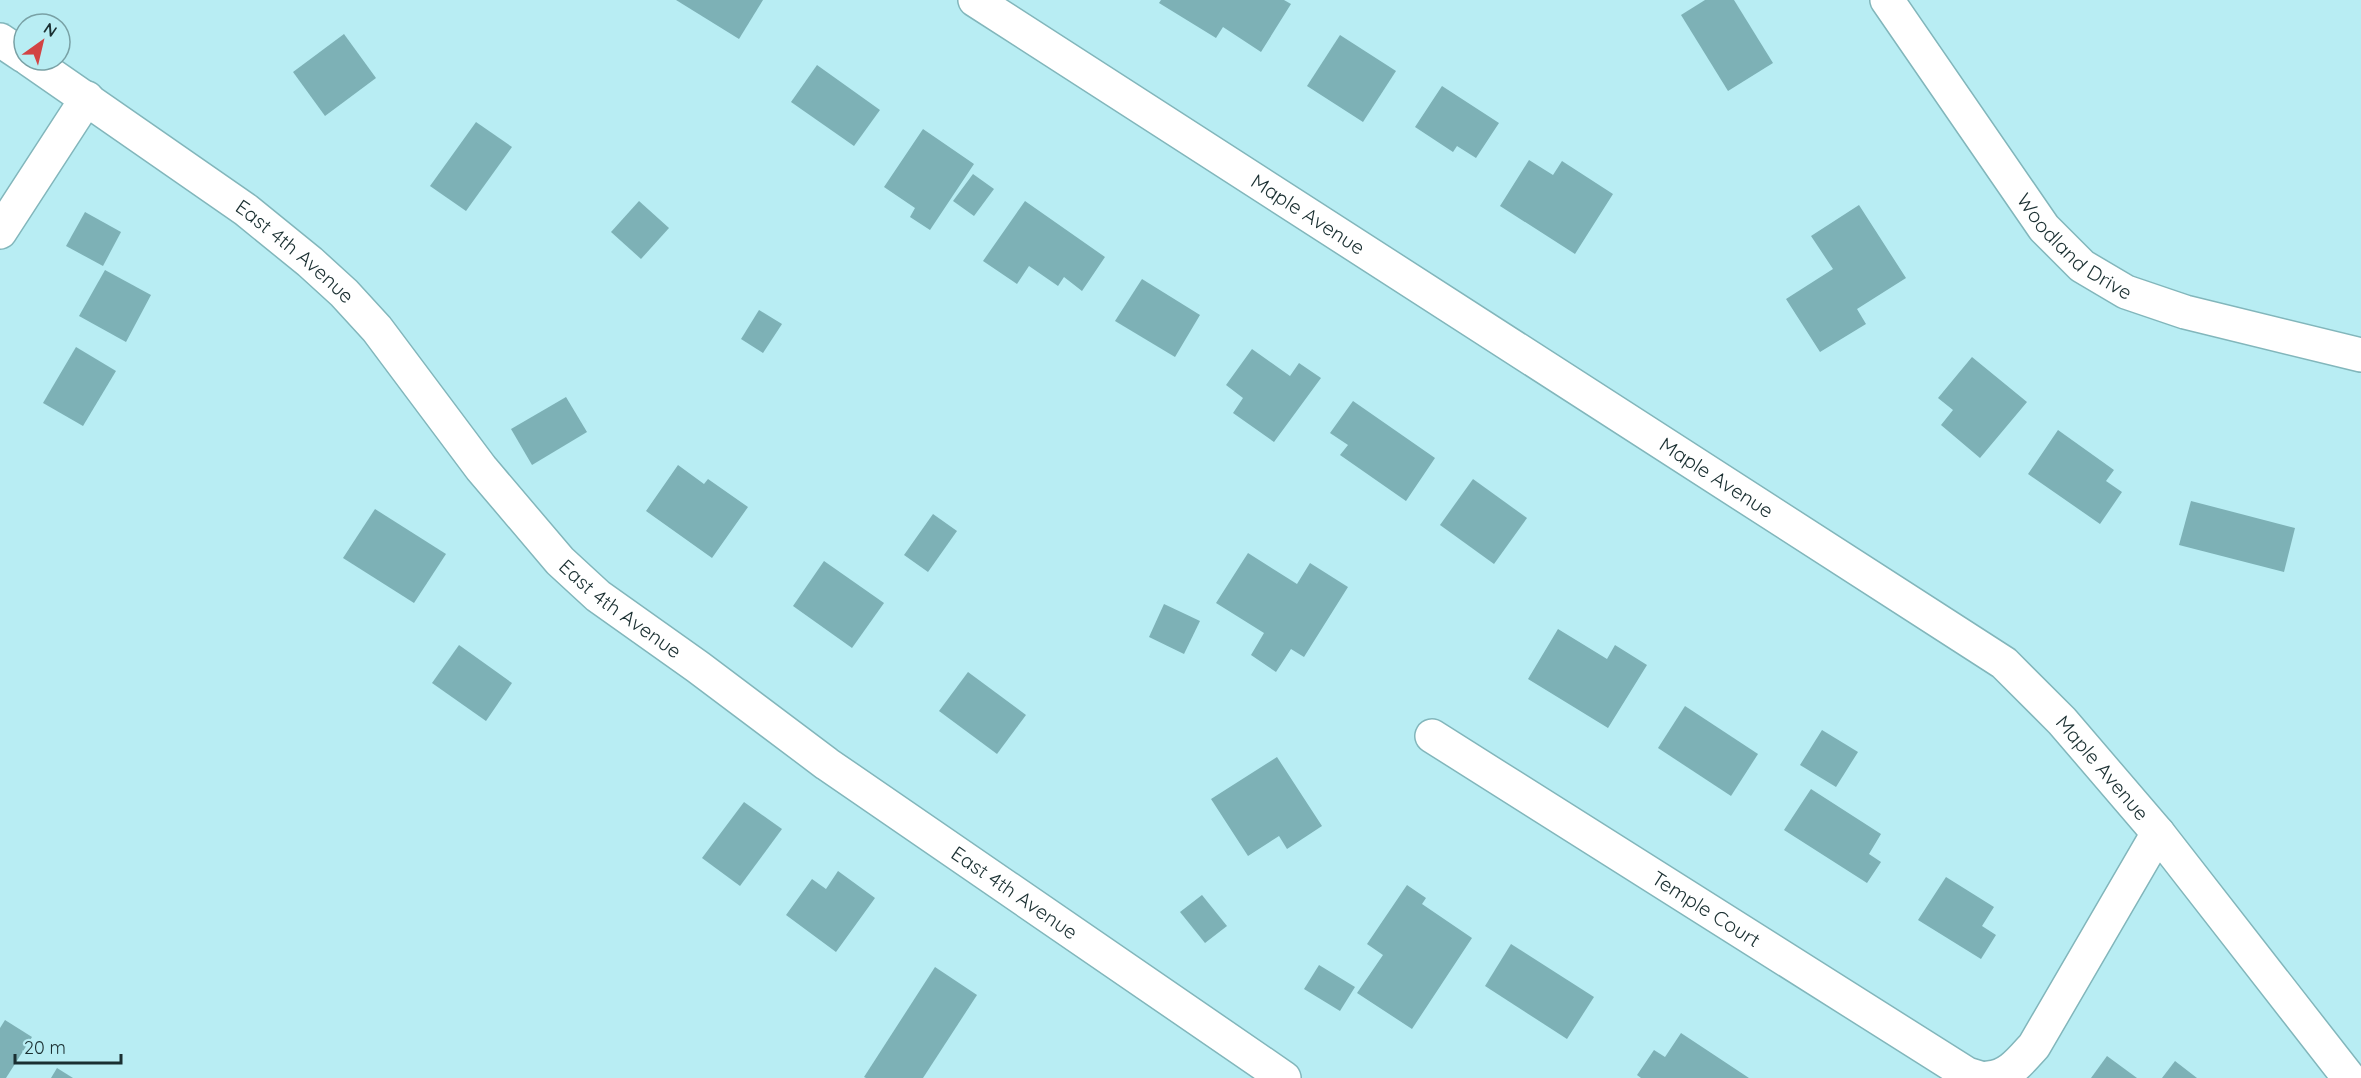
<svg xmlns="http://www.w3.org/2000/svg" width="2361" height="1078" font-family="Quicksand,sans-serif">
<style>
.building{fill:#7db1b6}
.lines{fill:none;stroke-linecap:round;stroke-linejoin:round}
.street-casing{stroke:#82b6bb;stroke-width:36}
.street{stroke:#fff;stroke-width:33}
.labels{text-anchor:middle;stroke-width:4.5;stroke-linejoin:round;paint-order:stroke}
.street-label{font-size:20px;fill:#1a2f31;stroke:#b8edf3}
</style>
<rect width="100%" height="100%" fill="#b8edf3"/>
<g class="building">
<polygon points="676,0 763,0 739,39"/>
<polygon points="1161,0 1284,0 1291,4 1261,52 1223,27 1216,38 1159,3"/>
<polygon points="1705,0 1734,0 1773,63 1728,91 1681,15"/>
<polygon points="344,34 376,78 325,116 293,72"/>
<polygon points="1340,35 1396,71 1363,122 1307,86"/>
<polygon points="817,65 880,110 854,146 791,102"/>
<polygon points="1442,86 1499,123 1476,158 1457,146 1453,152 1415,127"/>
<polygon points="476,122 512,147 466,211 430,186"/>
<polygon points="923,129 974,164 930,230 910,217 915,208 884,187"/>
<polygon points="1529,160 1553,175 1562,161 1613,194 1575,254 1500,206"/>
<polygon points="973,174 994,189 974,216 953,201"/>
<polygon points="639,201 669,228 641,259 611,232"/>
<polygon points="1025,201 1105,257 1082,291 1064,277 1058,286 1029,266 1017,284 983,261"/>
<polygon points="1859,205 1906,278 1857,309 1866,324 1820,352 1786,299 1833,269 1811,236"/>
<polygon points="85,212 121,232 103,266 66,246"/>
<polygon points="105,270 151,295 126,342 79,316"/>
<polygon points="1142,279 1200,315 1175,357 1115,321"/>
<polygon points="759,310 782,324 763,353 741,339"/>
<polygon points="76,347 116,371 83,426 43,403"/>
<polygon points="1252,349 1290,376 1299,363 1321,378 1274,442 1233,413 1243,398 1226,385"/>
<polygon points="1972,357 2027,402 1980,458 1941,425 1953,410 1938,398"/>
<polygon points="566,397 587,432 532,465 511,429"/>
<polygon points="1353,401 1435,458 1406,501 1340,455 1348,445 1330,433"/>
<polygon points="2058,430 2114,470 2106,481 2122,492 2100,524 2028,474"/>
<polygon points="678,465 704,484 708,479 748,507 712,558 646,511"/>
<polygon points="1473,479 1527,518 1494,564 1440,525"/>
<polygon points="2191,501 2295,528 2284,572 2179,545"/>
<polygon points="375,509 446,554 414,603 343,558"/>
<polygon points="933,514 957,531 928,572 904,555"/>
<polygon points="1248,553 1297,584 1310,563 1348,587 1304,657 1291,649 1276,672 1251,655 1264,633 1216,603"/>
<polygon points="824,561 884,603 852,648 793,606"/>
<polygon points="1164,604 1200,621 1184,654 1149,637"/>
<polygon points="1558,629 1607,659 1615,645 1647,665 1608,728 1528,679"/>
<polygon points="459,645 512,683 486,721 432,683"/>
<polygon points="968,672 1026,715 997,754 939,711"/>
<polygon points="1685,706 1758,754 1731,796 1658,748"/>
<polygon points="1822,730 1858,752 1836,787 1800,765"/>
<polygon points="1277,757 1322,826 1287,849 1279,836 1248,856 1211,799"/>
<polygon points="1811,789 1881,834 1869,854 1881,862 1867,883 1784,830"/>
<polygon points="744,802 782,829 740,886 702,858"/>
<polygon points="838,871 875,898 836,952 786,915 812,879 826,889"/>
<polygon points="1946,877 1994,907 1982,926 1996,935 1981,959 1918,920"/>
<polygon points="1407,885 1426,898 1422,904 1472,938 1412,1029 1357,993 1383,955 1367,944"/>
<polygon points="1202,895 1227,926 1205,943 1180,912"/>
<polygon points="1511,944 1594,997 1567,1039 1485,986"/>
<polygon points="1319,965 1355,987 1340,1011 1304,989"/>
<polygon points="935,967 977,995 923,1078 866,1078 864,1077"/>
<polygon points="5,1020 32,1037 6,1078 0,1078 0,1028"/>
<polygon points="1681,1033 1749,1078 1641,1078 1637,1075 1654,1050 1665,1057"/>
<polygon points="2107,1056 2137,1078 2091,1078"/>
<polygon points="2175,1061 2197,1078 2162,1078"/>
<polygon points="57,1068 73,1078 51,1078"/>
</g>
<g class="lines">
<g class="street-casing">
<g id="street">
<path id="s1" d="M975,0L2004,663L2062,721L2158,833L2349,1078"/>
<path id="s2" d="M1887,0L2044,228L2082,266L2126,292L2185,312L2361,355"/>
<polyline points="0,40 24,56"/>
<path id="s3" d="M30,60L246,210L310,262L344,293L377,329L481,468L560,561L598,596L698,667L827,764L1284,1078"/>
<polyline points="0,232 87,98"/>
<path id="s4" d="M1432,736L1967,1074L1980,1078"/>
<path d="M1988,1078C2009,1077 2021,1060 2034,1046L2158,833"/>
</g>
</g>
<use href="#street" class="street"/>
</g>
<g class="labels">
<g class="street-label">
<text dy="7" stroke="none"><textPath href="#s1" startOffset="396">Maple Avenue</textPath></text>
<text dy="7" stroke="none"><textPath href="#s2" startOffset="312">Woodland Drive</textPath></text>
<text dy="7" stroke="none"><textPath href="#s3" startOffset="327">East 4th Avenue</textPath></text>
<text dy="7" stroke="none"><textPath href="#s1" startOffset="882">Maple Avenue</textPath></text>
<text dy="7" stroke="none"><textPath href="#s3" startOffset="813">East 4th Avenue</textPath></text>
<text dy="7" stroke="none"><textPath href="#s1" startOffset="1368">Maple Avenue</textPath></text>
<text dy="7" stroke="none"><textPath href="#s3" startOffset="1299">East 4th Avenue</textPath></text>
<text dy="7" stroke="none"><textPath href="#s4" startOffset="324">Temple Court</textPath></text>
</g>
</g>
<g transform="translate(42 42) rotate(34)"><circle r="28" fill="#b8edf3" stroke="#79a1a5" stroke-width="1.5"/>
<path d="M0-4.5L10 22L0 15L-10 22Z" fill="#d24344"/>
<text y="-9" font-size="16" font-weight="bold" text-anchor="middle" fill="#1a2f31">N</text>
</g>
<path d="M15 1054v9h106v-9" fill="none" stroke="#1a2f31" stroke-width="3"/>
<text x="24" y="1054" font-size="18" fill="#1a2f31" stroke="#b8edf3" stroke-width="4.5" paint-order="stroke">20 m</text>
</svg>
